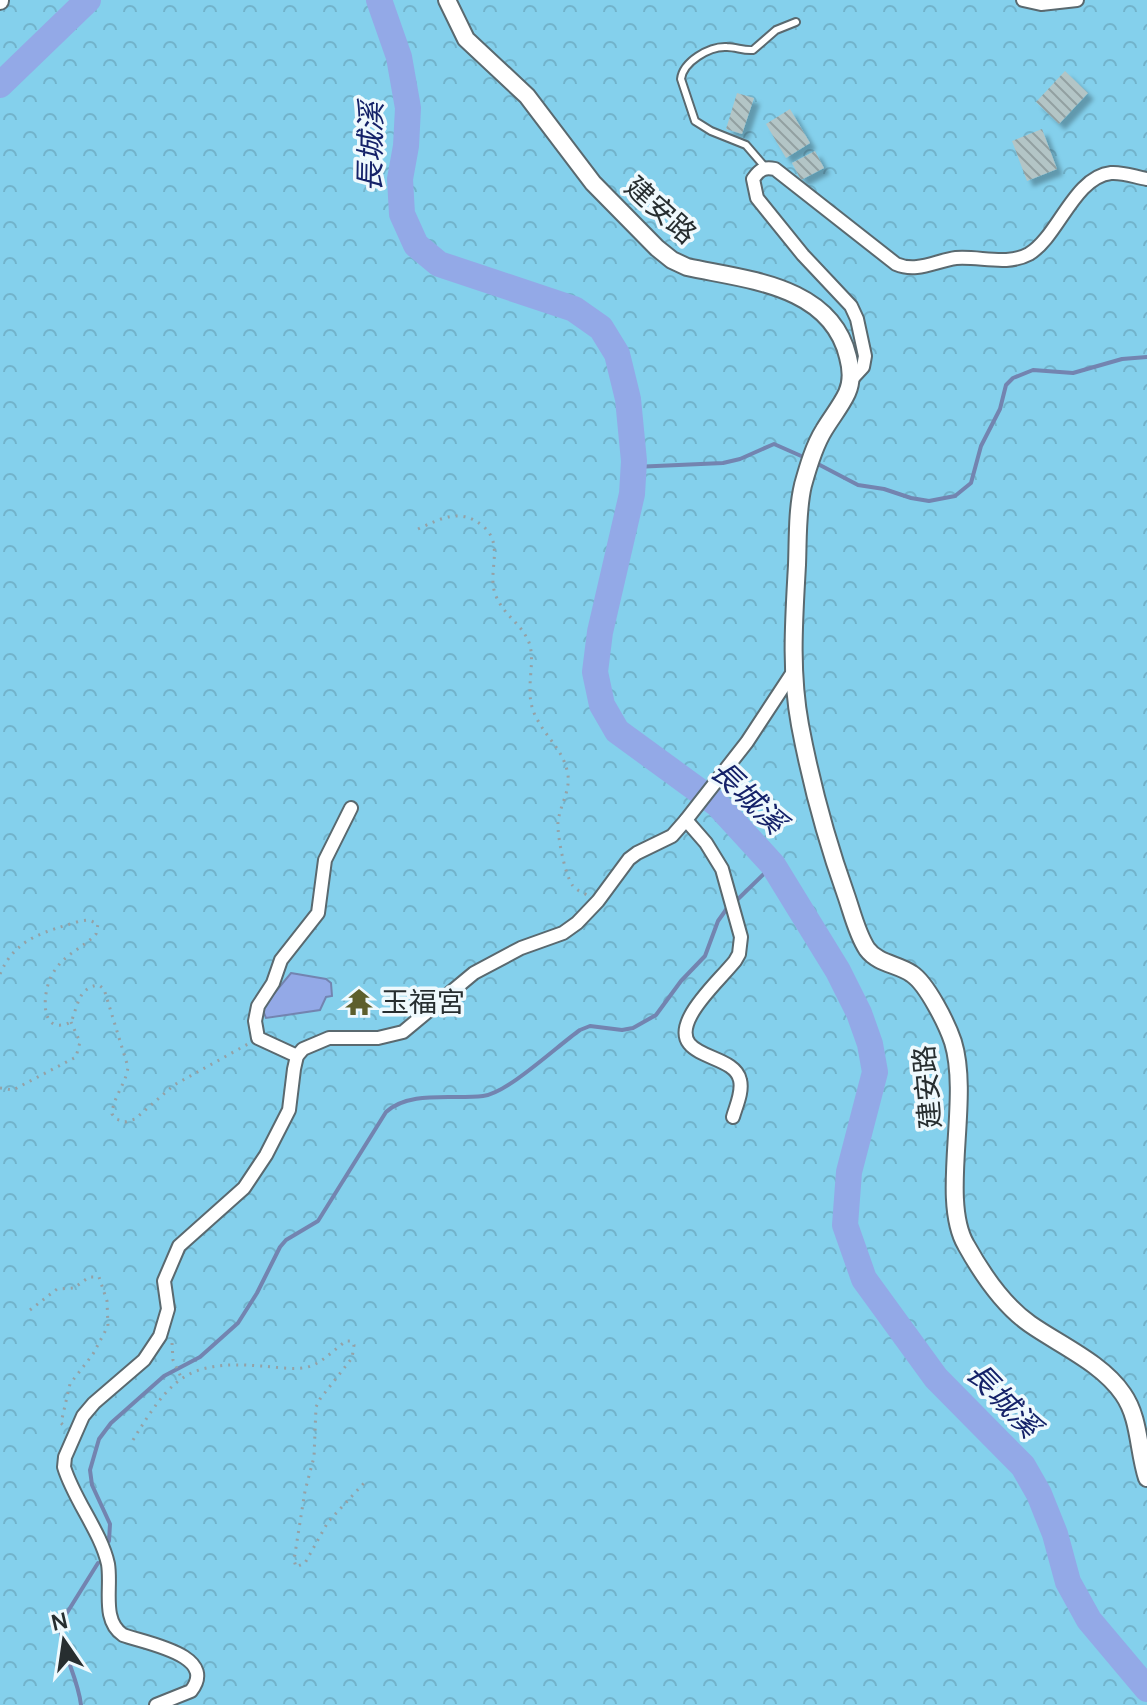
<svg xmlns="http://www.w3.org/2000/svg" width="1147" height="1705" font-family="Manrope,'Noto Sans TC',sans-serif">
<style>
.forest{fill:url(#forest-crowns)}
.water{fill:#93a9e7;stroke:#7384b0;stroke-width:2}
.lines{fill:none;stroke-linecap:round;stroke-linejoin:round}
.stream{stroke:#7384b0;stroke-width:4}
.river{stroke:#93a9e7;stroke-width:26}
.building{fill:url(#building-back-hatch);filter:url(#shadow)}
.service-casing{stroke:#5a696f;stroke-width:10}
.minor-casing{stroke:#5a696f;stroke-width:16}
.tertiary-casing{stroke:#5a696f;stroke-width:20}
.path{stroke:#94a1a6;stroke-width:3;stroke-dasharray:2 6;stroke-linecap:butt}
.service{stroke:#fff;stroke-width:6}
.minor{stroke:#fff;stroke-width:12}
.tertiary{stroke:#fff;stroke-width:16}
.labels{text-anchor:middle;stroke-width:7;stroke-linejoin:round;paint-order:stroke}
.street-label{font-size:28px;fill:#272e30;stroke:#eff9fd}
.poi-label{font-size:28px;fill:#272e30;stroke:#eff9fd;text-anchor:start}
.water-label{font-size:30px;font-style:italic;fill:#152269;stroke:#eff9fd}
</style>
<defs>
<pattern id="forest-crowns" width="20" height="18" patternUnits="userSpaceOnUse" patternTransform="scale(2)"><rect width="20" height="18" fill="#84d0ec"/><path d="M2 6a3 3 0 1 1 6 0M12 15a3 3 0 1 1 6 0" fill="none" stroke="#72b3cb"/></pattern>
<pattern id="building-back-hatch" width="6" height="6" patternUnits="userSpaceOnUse" patternTransform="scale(2)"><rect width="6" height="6" fill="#b3c5c6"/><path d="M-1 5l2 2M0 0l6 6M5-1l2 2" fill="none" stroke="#92a0a1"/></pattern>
<filter id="shadow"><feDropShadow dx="6" dy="6" stdDeviation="2" flood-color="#0004"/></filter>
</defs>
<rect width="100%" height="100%" fill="#dcedf4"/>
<rect class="forest" x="0" y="0" width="1147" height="1705"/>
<polygon class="water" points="291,973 326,979 331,983 332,996 326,997 320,1010 266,1018 262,1008"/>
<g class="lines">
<g class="stream">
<polyline points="816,463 858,485 884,489 911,498 929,501 955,496 971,483 981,446 1000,409 1006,385 1013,378 1033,370 1073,373 1122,359 1147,357"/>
<polyline points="634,467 723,463 740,459 774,444 808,459"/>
<polyline points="735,902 773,865"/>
<path d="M109,1541L110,1524L92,1485L90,1470L99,1439L111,1423L164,1376L200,1357L238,1323L257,1293L280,1247L286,1240L318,1221L386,1112C410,1090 452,1100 483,1096C508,1093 557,1046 580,1030L590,1026L622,1030L633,1028L656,1015L681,981L705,956L718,921L728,907"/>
<path d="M81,1705C78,1677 61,1652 60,1624L98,1563"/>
</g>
<g class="river">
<polyline points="379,0 399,57 408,108 406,146 400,179 402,214 416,245 439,264 574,309 601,328 617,354 628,399 634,461 632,494 600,632 595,672 602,705 617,731 717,804 773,865 838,971 859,1013 870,1044 875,1072 849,1172 845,1225 864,1279 936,1378 1023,1466 1039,1494 1055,1534 1068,1582 1089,1620 1147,1689"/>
<polyline points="0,85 88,0"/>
</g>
</g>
<g class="building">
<polygon points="1065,71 1088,93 1059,124 1036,102"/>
<polygon points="737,93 754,98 742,134 726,129"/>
<polygon points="790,109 810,143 786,158 766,124"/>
<polygon points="1042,129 1057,169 1027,181 1012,141"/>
<polygon points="815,151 824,168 801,180 792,163"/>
</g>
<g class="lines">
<g class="service-casing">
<path id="service" d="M765,167L746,145L711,131L695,121L681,79C683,62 709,46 727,47C736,47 744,51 753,50L776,30L796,22"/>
</g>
<g class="minor-casing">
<g id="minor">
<polyline points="1023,0 1041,4 1077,0"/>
<path d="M850,381L863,367L865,356L857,319L851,306L803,255L757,198L753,179C760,169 764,167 775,169L896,264C917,273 935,261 956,258C980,256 1007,266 1029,254C1058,237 1074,177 1111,173C1123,172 1135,177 1147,179"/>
<path d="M686,820L706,843L722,869L741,937L739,954L735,961C721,978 701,996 691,1015C666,1061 734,1051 740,1080C743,1092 736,1106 733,1117"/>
<polyline points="297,1056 258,1038 255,1021 258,1006 273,983 281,960 318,913 325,860 351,808"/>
<path d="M156,1705L191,1691C219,1655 145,1643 123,1635C101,1620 112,1588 108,1564C101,1532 74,1500 64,1467L65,1457L83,1416L94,1403L144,1360L160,1336L168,1309L164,1281L179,1246L244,1188L266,1155L289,1110L294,1069L297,1056L303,1049L329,1038H378L403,1032L474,973L521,948L563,933L577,923L598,901L629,859L637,853L672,836L686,820L747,742L793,672"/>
</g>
</g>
<g class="tertiary-casing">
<g id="tertiary">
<path d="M447,0L466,39L527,96L593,183L657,248L672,260L687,267C747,280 831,285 848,357C851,368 852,382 847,393C841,406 831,418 824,430C814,446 808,467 803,485C797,510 798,539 797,565C794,619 790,671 800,725C811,783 826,839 846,895C852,912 857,934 867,949C878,964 898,964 912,974C927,984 947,1024 953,1042C971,1100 939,1199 966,1245C981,1272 1004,1306 1030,1324C1060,1345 1102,1363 1123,1394C1140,1418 1138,1451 1147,1478"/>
<polyline points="0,1 0,0"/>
</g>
</g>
<g class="path">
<path d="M418,529C442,518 461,507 484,527C505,546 486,573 496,596C503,614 520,623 528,640C538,662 522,691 536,717C546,738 564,750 568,775C570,792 560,805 558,822C557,835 565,876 573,886C577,891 584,893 589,896"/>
<path d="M0,974C16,937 45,932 80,921L89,920L98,924L96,934C80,951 62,954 51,977C42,995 40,1037 71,1022C78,1006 78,987 99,985L104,989L128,1067C126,1084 113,1097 112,1114L116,1119L125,1122L135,1119L174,1085L248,1044"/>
<polyline points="0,1088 13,1090 76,1057 80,1042 71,1022"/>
<polyline points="30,1310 57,1289 74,1288 89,1277 99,1277 107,1301 108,1326 93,1354 70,1384 61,1423 66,1428"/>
<polyline points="172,1343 173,1360 181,1377"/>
<path d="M133,1440C171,1378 187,1360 261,1366C277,1367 296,1371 311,1366C324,1361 335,1349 346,1341H351L354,1345L352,1358L320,1399L316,1407L314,1457L305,1491L294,1560L296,1567L305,1563L328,1522L365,1482"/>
</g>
<use href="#service" class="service"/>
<use href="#minor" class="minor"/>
<use href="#tertiary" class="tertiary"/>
</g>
<defs>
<g id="temple-bare" transform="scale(2.16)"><path d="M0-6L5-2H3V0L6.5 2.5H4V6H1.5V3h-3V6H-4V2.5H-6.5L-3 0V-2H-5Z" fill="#5d5f2c" stroke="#eff9fd" stroke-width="2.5" paint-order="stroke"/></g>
</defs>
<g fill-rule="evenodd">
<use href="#temple-bare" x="359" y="1002"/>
</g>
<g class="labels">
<g class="street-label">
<text transform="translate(661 210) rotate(42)" y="10">建安路</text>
<text transform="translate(927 1087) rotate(-95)" y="10">建安路</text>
</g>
<g class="poi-label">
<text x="381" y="1012">玉福宮</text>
</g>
<g class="water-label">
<text transform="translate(371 147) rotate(-89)" y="10">長城溪</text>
<text transform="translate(748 797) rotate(44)" y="10">長城溪</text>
<text transform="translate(1003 1400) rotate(46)" y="10">長城溪</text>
</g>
</g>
<g transform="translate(64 1641) rotate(347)" stroke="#eff9fd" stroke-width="6" paint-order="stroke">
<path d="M0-6L14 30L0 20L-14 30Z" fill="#272e30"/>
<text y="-12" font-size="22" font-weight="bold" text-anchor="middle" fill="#272e30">N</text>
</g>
</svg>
